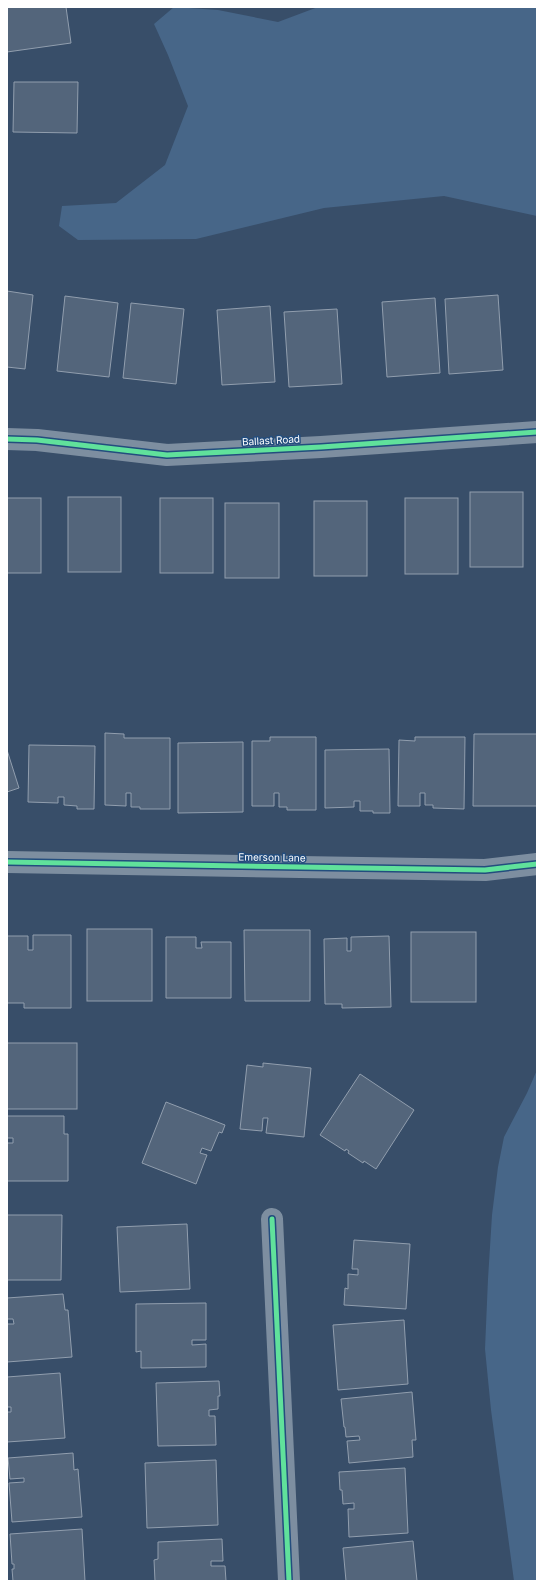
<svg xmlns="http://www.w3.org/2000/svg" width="544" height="1588" font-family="Inter,sans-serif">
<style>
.water{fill:#476688}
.building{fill:#53657b;stroke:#919eae}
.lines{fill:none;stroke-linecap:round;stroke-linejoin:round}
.minor{stroke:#7d8ea0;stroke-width:22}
.cycleway-casing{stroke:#234d7e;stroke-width:8}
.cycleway{stroke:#60e19b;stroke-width:5}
.labels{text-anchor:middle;stroke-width:3;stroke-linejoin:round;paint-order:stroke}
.street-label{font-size:10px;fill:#fff;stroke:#234d7e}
</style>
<rect width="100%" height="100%" fill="#384e69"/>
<g class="water">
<polygon points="174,7 218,10 278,22 318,7 537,7 537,216 444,196 324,208 196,239 78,240 59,226 62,206 116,203 165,165 188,106 168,55 154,24"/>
<polygon points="537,1070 537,1581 514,1581 491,1410 485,1349 488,1279 492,1215 498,1167 504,1137 527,1093"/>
</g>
<g class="building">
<polygon points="7,7 66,7 71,43 7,52"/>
<polygon points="14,82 78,82 77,133 13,132"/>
<polygon points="7,291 33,295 25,369 7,367"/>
<polygon points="498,295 503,370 449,374 445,299"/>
<polygon points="65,296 118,303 109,377 57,371"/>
<polygon points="435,298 440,373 387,377 382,302"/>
<polygon points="131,303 184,309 176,384 123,378"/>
<polygon points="270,306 275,382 222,385 217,310"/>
<polygon points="337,309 342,384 289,387 284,312"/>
<rect x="470" y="492" width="53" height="75"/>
<rect x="68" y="497" width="53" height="75"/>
<rect x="7" y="498" width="34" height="75"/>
<rect x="160" y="498" width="53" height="75"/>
<rect x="405" y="498" width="53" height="76"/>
<rect x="314" y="501" width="53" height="75"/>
<rect x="225" y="503" width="54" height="75"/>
<polygon points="105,733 124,734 124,738 170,738 170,809 140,809 140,807 131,807 131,793 126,793 126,806 105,805"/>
<polygon points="474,734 537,734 537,806 473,806"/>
<polygon points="270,737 316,737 316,810 287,810 287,807 279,807 279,793 274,793 274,806 252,806 252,741 270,741"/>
<polygon points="415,737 465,737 464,809 433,808 433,805 425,805 425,793 420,793 420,806 398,806 399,740 415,741"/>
<polygon points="243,742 243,812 178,813 178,743"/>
<polygon points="29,745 95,746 94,809 77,809 77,806 64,805 64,797 58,797 58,803 28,802"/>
<polygon points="389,749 390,813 373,813 373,811 360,811 360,801 354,801 354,807 325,808 325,750"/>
<polygon points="7,750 19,788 7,792"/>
<rect x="87" y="929" width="65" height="72"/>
<polygon points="244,930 310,930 310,1001 245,1001"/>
<rect x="411" y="932" width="65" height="70"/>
<polygon points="33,935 71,935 71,1008 24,1008 24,1003 7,1003 7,936 28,936 28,950 33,950"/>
<polygon points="389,936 391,1007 342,1008 342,1004 325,1004 324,939 347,938 347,951 351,951 351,937"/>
<polygon points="166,937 196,937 196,948 202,948 201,942 231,942 231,998 166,998"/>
<rect x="7" y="1043" width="70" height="66"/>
<polygon points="263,1063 311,1068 304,1137 266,1133 268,1118 263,1118 262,1131 240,1129 247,1065 263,1067"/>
<polygon points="360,1074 414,1110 376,1169 364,1161 363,1163 348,1153 349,1151 346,1149 345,1151 320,1135"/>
<polygon points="166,1102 225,1125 222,1133 219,1132 211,1151 202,1148 200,1153 207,1155 196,1184 142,1163"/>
<polygon points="7,1116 64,1116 64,1134 68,1134 68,1181 7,1181 7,1143 13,1143 13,1138 7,1138"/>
<polygon points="7,1215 62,1215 61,1280 7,1280"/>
<polygon points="187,1224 190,1289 120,1292 117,1227"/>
<polygon points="354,1240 410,1244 406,1309 344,1305 345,1288 348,1289 348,1274 358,1275 358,1269 352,1269"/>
<polygon points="63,1294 65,1310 68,1310 72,1357 7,1362 7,1324 14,1324 13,1319 7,1319 7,1298"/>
<polygon points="206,1303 206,1340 192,1340 192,1345 206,1344 206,1367 141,1368 141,1351 136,1352 136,1304"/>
<polygon points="404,1320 408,1384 338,1390 333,1325"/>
<polygon points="60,1373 65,1438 7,1442 7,1412 11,1412 11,1407 7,1407 7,1377"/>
<polygon points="219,1381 220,1396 218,1396 218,1409 209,1410 209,1416 215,1416 216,1445 158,1446 156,1383"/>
<polygon points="412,1392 416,1440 412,1440 413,1457 349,1463 347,1441 360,1440 359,1436 346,1437 345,1427 344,1427 341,1399"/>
<polygon points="73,1453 74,1470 78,1469 82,1517 12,1522 9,1483 24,1482 24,1478 10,1479 8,1458"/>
<polygon points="216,1460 218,1525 147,1528 145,1463"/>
<polygon points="405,1468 408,1533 349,1537 348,1509 354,1509 354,1503 343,1504 342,1490 340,1490 339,1472"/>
<polygon points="82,1529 85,1581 13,1581 12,1569 14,1569 14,1564 12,1564 10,1534"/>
<polygon points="222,1539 223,1561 211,1561 211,1566 225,1566 226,1581 155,1581 154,1560 158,1559 158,1542"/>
<polygon points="413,1541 417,1581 346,1581 343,1548"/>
</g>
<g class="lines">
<g class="minor">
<polyline points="7,439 37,440 167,455 321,447 537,432"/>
<polyline points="7,862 485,870 537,864"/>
<polyline points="272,1219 289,1581"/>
</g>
<g class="cycleway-casing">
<g id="cycleway">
<polyline points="7,439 37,440 167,455 321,447 537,432"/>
<polyline points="7,862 485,870 537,864"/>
<polyline points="272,1219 289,1581"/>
</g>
</g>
<use href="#cycleway" class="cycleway"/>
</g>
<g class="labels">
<g class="street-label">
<text transform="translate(271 440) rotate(-3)" y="4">Ballast Road</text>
<text transform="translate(272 857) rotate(1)" y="4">Emerson Lane</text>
</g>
</g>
<rect width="544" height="1588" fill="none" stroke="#ffffff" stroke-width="16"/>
</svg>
